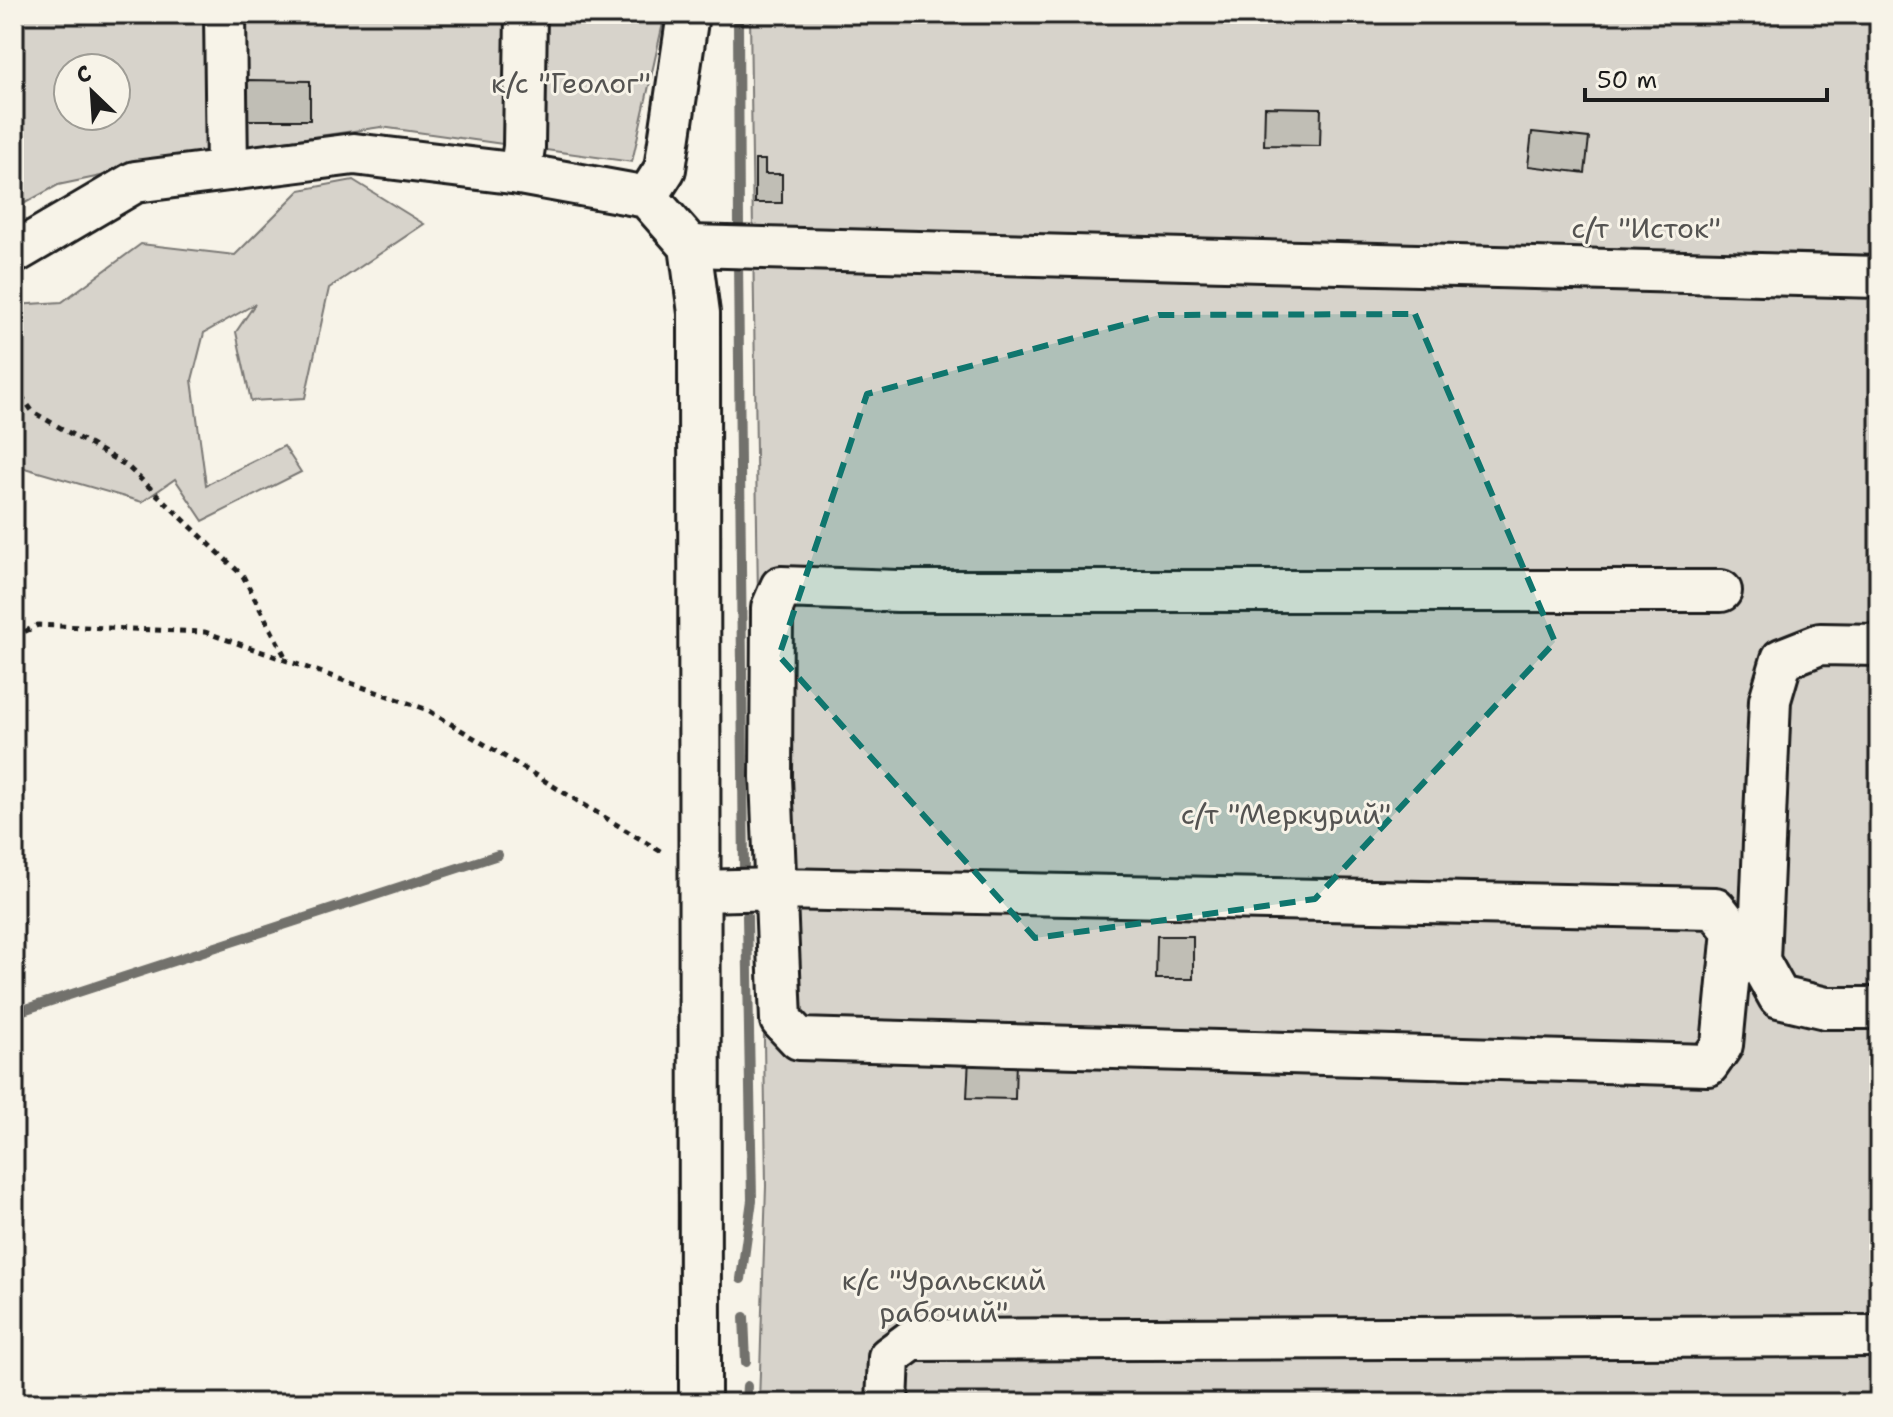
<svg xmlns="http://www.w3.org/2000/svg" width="1893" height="1417" font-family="'Shantell Sans',sans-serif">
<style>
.green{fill:#d7d3cb;stroke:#7a7874;stroke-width:2;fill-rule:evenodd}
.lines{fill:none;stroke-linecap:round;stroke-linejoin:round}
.stream{stroke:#72716c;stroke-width:10}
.building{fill:#c0beb5;stroke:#1c1c1c;stroke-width:2}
.minor-casing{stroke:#1c1c1c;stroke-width:46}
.path{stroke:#1c1c1c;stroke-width:5;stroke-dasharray:6 6;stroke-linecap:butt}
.minor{stroke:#f7f3e8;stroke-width:40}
.marked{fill:#0f766e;fill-opacity:0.2;stroke:#0f766e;stroke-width:6;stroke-dasharray:16 10;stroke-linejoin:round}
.labels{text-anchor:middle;stroke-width:6;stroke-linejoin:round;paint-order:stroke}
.park-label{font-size:28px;fill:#545351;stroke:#f7f3e8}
</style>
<rect width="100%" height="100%" fill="#f7f3e8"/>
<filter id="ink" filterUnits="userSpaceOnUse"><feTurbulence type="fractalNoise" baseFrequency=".0125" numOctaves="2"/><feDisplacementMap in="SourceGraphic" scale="16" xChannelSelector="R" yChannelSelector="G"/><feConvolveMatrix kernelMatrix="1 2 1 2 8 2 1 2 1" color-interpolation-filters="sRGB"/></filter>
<g filter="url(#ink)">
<g class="green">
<path d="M14,14H665L632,162L381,127L229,149L58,185L14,209ZM68,68H116V116H68Z"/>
<polygon points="750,14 1879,14 1879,1403 759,1403 766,1186"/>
<polygon points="353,180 424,224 329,288 305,398 251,401 236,332 255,304 204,333 192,380 206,485 284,446 301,472 203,521 175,479 142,502 14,465 14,305 62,302 141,244 235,255 300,190"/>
</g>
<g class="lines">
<g class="stream">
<polyline points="738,14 739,229"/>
<polyline points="738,259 744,874"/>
<polyline points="14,1013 498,855"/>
<polyline points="741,1279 752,1200 747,916"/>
<polyline points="744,1317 746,1362"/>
<polyline points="746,1403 747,1386"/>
</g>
</g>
<g class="building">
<polygon points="246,80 310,81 310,120 246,120"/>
<polygon points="1265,107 1321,108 1320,146 1264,145"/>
<polygon points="1532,132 1589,138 1585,173 1528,166"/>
<polygon points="755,160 765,160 765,174 782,174 782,203 755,203"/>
<polygon points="1157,936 1193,936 1193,979 1156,979"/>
<polygon points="969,1057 1016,1058 1015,1099 967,1098"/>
</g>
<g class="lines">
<g class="minor-casing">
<g id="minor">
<polyline points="225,14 227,170"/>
<polyline points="520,174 524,147 526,14"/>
<polyline points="647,197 665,169 688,14"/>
<polyline points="690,246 1879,277"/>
<polyline points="14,253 135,182 354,154 520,174 647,197 690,246 699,313 700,1403"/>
<polyline points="1879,645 1820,644 1782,659 1770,700 1759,961 1779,997 1826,1008 1879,1008"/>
<polyline points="700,891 778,889 1715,908 1733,931 1722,1045 1708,1065 799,1039 781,1020 771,777 772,608 781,587 898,591 1721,591"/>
<polyline points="887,1403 889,1357 912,1340 1879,1336"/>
</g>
</g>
<g class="path">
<polyline points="14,386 33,412 127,466 243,576 287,660"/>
<polyline points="14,637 38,625 205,632 428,710 665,854"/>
</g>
<use href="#minor" class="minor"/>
</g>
</g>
<path class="marked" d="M1415,314L1555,642L1315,899L1035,938L779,656L867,394L1159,315Z"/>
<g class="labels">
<g class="park-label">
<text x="571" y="93">к/с "Геолог"</text>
<text x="1646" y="238">с/т "Исток"</text>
<text x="1286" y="824">с/т "Меркурий"</text>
<text x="944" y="1290">к/с "Уральский<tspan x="944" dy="32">рабочий"</tspan></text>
</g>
</g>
<rect width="1893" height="1417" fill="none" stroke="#f7f3e8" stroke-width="48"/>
<rect x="24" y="24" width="1845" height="1369" fill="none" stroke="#1c1c1c" stroke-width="3" filter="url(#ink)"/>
<g transform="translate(92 92) rotate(335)"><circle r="38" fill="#f7f3e8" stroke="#9f9d96" stroke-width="2"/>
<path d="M0-6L14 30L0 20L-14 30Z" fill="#1c1c1c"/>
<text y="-12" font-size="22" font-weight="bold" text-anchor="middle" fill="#1c1c1c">С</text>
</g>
<path d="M1585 88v12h242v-12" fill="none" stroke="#1c1c1c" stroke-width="4"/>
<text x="1597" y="88" font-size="24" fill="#1c1c1c" stroke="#f7f3e8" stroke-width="6" paint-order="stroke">50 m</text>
</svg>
